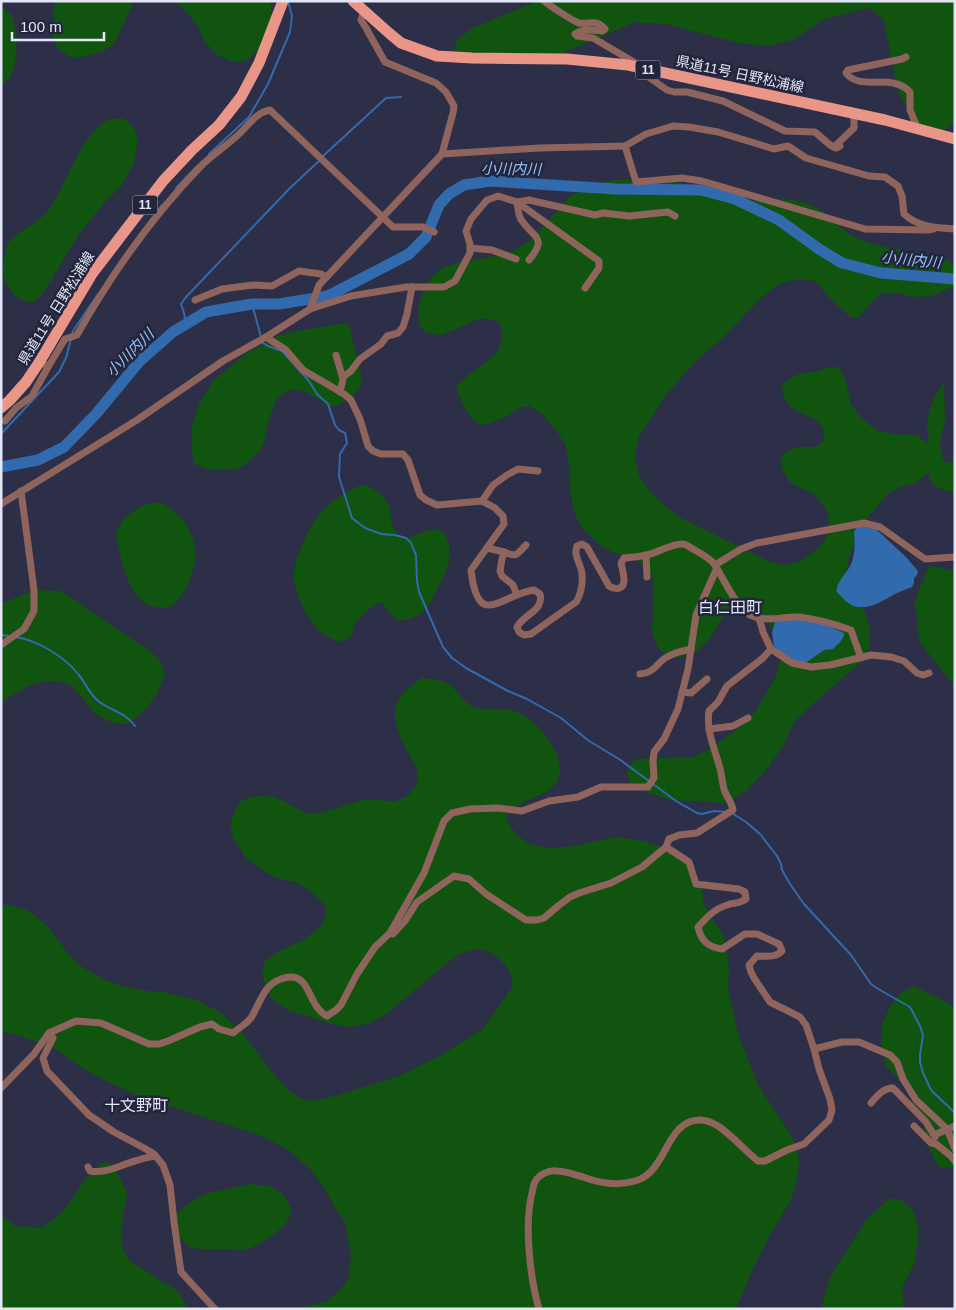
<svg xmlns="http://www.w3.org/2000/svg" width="956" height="1310" font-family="Arial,'Noto Sans JP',sans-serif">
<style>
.green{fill:#105410}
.water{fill:#326aae}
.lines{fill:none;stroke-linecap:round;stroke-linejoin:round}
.stream{stroke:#326aae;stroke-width:2}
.river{stroke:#326aae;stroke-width:11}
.minor{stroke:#8e645d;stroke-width:7}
.primary{stroke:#e99587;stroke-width:11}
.labels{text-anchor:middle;stroke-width:5;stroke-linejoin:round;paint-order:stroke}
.shield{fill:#23253c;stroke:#a9acbe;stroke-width:1}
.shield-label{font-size:12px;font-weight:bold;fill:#e3e6f6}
.street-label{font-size:14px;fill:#e3e6f6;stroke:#23253c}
.water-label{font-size:15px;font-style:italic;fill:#95c1f8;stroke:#23253c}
.quarter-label{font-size:16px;fill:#e3e6f6;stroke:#23253c}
</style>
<rect width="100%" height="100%" fill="#2c2f47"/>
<g class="green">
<polygon points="55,1 134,1 114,44 102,52 83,57 70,57 57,48 52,34"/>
<polygon points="174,1 271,1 272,19 260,48 248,60 237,62 230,61 217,55 205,42 197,25 180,5"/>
<polygon points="538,1 955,1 955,123 939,133 917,124 898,92 884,20 869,8 824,19 793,40 768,46 739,43 665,24 635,22 547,60 455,52 456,41 472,28"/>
<path d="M1,8H4C7,11 10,14 12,17C18,32 19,63 10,77C8,80 4,83 1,85Z"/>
<path d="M124,118L134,128L138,139L134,163L122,185L104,203L79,234L42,295L32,303C19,300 12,295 6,283C2,275 3,268 4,260C5,256 5,249 7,245C15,232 38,224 48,211C64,190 85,124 112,119C116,118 120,119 124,118Z"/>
<path d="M615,180C638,180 665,177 687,185C704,192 714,200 733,202C739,203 746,201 752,201C773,199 788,197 808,204C828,211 833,224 848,233C873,249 911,250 940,256C955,263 955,270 955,285C944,291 931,298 918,297C905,297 892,289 880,295C874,298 864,312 858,318L850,317L830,298L815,281L797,279L779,284L760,299L722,338L693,364L666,395L638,438L635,457L638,473L649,491L663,504L679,517L770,562L784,565L798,562L816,551L825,540L829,527L828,512L815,495L791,483L783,471L780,460C791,444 798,447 816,447L823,441C824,437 825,433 823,429C816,410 784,420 782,385C792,375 798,374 812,372C819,371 826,368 833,366L841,370L846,382L851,404L860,417L878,431L891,434L917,435L928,444C930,433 926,431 927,424C928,412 935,391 944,383L945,421L941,434L940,445L943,459L946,463L951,462L955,457V490L954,492C946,491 933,488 930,480C929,478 929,474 929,472L915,483L900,487L888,494L868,517L849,557L846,574L866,615L870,630V645L863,660L796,719L787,737L785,743L768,768L746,791L726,803L671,800L646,792L631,785C625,771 626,769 636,759L693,757L710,749L739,728L754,713L776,677L780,660L774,636L767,619L752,602L741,600L730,605L710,638L700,649L691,655L676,658L667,655L658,648L652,632L654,592V579L647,567L635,559L615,553L600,545L585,531L577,519L573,506L570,488L569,464L566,446L558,433L542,414L530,406L520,407L505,417L488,424L480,425C465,413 463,405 456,388C473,364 512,359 500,323L494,320L482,318L441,335L432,334L425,332L419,325L418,311L420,300L425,288L432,277L442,268L461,262L507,254L530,241L570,196L602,183Z"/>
<polygon points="347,323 351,331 353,344 360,368 362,381 359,390 349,398 336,406 330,406 307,392 294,389 286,392 276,400 267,425 265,441 260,450 244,466 236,469 211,470 194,464 192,450 192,425 200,402 214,380 247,353 280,335 301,330"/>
<path d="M361,485C373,487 384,494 389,506C391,511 390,516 391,522C392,530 399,535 405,539C415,537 429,527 439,530C450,534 450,551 449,561C448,570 433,599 427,607C422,614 410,621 400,620C391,619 387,607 381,602C373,604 358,618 354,625C353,628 354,631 353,633C350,639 345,640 339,642C334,639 327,637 322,633C309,623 294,593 294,576C293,559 311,522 323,510C334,500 347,491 361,485Z"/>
<path d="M159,502C195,519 204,554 186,588C179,600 173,611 157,607C154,606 149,606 146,604C130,593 123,569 119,550C118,546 116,540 116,535C117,521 135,508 147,504C151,503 155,503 159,502Z"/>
<polygon points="929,566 955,571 955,687 919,641 915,600"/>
<polygon points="39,590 61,591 151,652 160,660 165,675 159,689 148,707 128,724 119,724 109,721 94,713 85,701 72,686 58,681 42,682 30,685 9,697 1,703 1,604 24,594"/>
<path d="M422,678C440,679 447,680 459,694C462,698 465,702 470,705C484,712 499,707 515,711C535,717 566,754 559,777C554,794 526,799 513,808C510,810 508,814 506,817L508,823L517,835L529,844L549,848L574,846L611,838H624L643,841L656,845L667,851L685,863L693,873L702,890L704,904L713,921L722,932L727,950L729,971L728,988L738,1034L758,1085L787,1129L796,1145L799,1162L796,1184L790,1202L770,1235L751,1273L736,1309H299L327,1301L338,1292L348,1279L351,1257L345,1222L336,1209L323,1186L311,1170L290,1151L262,1136L136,1095L102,1079L76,1064L53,1047L14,1034L1,1032V905H9L27,910L43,922L54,934L68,954L82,967L105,980L126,987L147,991L163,992L197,1000L220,1012L244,1035L267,1066L288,1090L300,1098L313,1101L338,1095L399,1076L440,1056L483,1029L512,988C513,980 511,973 506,966C491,948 479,946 457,955L385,1015L368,1024L347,1027L332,1024L287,1010L275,1001L266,991L262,972L265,961L276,953L305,939L321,926L326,916L325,905L308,889L295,882L283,880L268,874L247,859L233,838L230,825L234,813L240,802L249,797L262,796L273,797L284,801L306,813H321L363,800L374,799L394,802L408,796L418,783C417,778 418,772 416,768C414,760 409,754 405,747C389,714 390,699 422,678Z"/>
<polygon points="914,986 946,1002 955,1009 955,1167 940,1168 930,1151 922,1119 903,1084 886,1066 881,1046 882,1024 891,1005 902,992"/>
<path d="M105,1162L113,1165L127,1193L121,1230L122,1247L130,1262L142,1268L161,1281L171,1286L179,1293L186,1306L184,1309H1V1216L15,1226L41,1228C50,1222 59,1216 66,1207C79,1192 86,1171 105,1162Z"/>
<polygon points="250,1184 271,1186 285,1196 291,1209 289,1219 282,1228 264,1241 246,1250 201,1249 191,1248 176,1234 175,1227 177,1213 188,1204 207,1193"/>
<polygon points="890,1198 903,1201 913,1210 919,1230 915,1262 902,1288 904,1309 821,1309 830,1277 866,1220"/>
</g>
<g class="water">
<path d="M865,526L877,530L906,557L918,571L917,575L914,578V583L912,587C907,589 901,591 897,593C882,601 865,614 848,603C844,600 840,595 836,591C839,581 841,579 847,571C856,559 855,545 854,532L857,527Z"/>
<polygon points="787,620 815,620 844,633 844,636 840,642 833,649 824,650 804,664 784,657 774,646 772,633 775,622"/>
</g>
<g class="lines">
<g class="stream">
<polyline points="209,154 249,117 268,84 290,32 292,16 288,1"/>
<polyline points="322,157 386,98 401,97"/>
<polyline points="176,188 197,166"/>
<polyline points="148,223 162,205"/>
<polyline points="252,304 261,337"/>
<polyline points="186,324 184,313 181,304 186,297 289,189 319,161"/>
<polyline points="72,334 73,331 98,294"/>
<polyline points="263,341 263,343 268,346 282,351 309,381 317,394 328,404 335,425 339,430 345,433 347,443 340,454 339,477 352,518 365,528 381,534 395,535 406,538 411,543 416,555 417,581 419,592 443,647 452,658 466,668 508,691 527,699 561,718 589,741 619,759 676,801 697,813 702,814 714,811 727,812"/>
<polyline points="1,434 59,372 66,358 71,339"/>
<polyline points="1,635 9,636"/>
<path d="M16,637C37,640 65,657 78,674C85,682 89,693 97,700C108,710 126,712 135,726"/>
<polyline points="732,813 746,822 760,834 777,856 781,864 782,870 790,884 804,904 851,955 871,984 880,990 910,1007 920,1026 923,1035 920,1055 920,1062 923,1073 931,1090 955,1113"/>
</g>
<polyline class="river" points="1,467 38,460 64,447 96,414 139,362 173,332 206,312 252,304 279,304 328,296 409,254 426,237 439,205 449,194 464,185 490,181 616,189 701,190 735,199 760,211 779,220 819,249 842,263 881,273 955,279"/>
<g class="minor">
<path d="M544,1C549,5 574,22 579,23C590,25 596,18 605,29L602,31C593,30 584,28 575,34L577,36L593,38L639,65L647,76L667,90L674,92H687L723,101L785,131L815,132L830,145L836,148L840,146"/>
<path d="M906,57L902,59L848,70L846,73C860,92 892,72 910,92V110L918,129"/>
<polyline points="625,146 636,182 682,178 702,181 865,229 928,230 933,229"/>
<polyline points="834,147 854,128 854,113"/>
<path d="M442,154L540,148L625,146L646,134L673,126L689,127L718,132L774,149L788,146L806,158L869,176L885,177L898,186L902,196L904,214C918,227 936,228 955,229"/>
<polyline points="470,248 492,250 516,259"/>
<path d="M529,260C548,237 534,238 522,221C518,216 518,208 517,202L529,200L595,215L603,213L629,216L668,212L675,216"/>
<polyline points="195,300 222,289 253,285 272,286 299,271 321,274 326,277"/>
<polyline points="310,309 319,285 442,154 453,113 454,106 446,92 436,83 385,62 366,28 361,20 364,11"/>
<path d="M266,337L286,350L303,370L344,394L351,400L360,419L368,446L373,451L381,454H403L408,460L420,495L426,500L437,505L482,501L495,508L503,516L504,524L471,570C478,631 500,595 534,590L540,594C544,611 525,613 517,627L519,632L524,635L531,634L576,602C581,595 583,582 582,574C581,563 573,557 577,546L582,544L587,547L609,586C615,590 624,590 624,580C624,575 622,568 621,563L624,558C632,557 639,557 647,555C657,553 673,543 683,544C686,544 691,548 693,549C700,553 711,559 715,565C723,578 737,608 750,615C767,623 782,616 799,617C818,619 834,624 851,630L861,658"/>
<polyline points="336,355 343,379 340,392"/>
<path d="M40,361L48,367L65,339L77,335C111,275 154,214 203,164C214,154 227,145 238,135C249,125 255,113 270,110L393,227H423L434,232"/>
<polyline points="343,377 351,371 360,359 381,344 387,336 398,333 403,327 407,314 412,287"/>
<polyline points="5,421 16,408 32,396 48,367"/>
<polyline points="482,501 493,485 507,475 518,469 538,471"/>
<polyline points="1,504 137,420 223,361 266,337 310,309 351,296 406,287 444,287 455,281 470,253 470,244 466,231 471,219 487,200 498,196 517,202 599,261 599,268 585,288"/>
<polyline points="487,548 504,552 502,559 500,571 502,576 513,585 517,595"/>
<path d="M504,552C517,558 517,554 526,545"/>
<polyline points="646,555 647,577"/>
<polyline points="715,565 741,549 757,543 864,523 880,527 925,559 955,557"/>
<polyline points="1,645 24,629 34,611 34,590 21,491"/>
<polyline points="771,649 792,663 811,667 830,665 871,655 891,657 904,661 917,673 923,675 929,673"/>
<path d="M640,674C655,673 656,663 667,657C675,652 683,651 691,649"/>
<polyline points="682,692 691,693 707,679"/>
<polyline points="709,729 733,726 748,718"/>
<path d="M393,934L405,921L417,902L454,876L469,879L486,894L526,920H537L544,918L558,906L570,897L579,893L611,883L642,867L666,847L669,839L679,835L697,833L733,810C732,803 728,799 725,792C722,784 722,774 719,765C714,747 706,730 709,711L718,702L727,686L763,658L771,649L763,632L759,618"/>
<polyline points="49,1033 53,1038 43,1058 47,1071 89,1115 114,1132 144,1148 154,1154 163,1165 170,1185 174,1222 181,1272 215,1309"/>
<polyline points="814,1049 842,1042 859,1042 890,1055 897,1062 903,1079 916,1100 947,1129 955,1149"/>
<path d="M1,1088L34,1054L49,1033L76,1021L101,1023L149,1044H159L168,1041L200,1027L212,1024L219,1029L233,1033C239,1028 246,1024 251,1018C260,1004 263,985 281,979C312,968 306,1006 327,1016L336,1010L341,1005L357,974L375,947L390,933L424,873L444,821L452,813L470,809L498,808L522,811L549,801L578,797L601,787H648L654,778L653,761L654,752L664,739L678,709L688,669L696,615L716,570"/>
<path d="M871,1103C877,1096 883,1088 893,1088L926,1122L934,1135"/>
<polyline points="914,1126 931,1143 936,1144 951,1156 955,1161"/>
<polyline points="935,1137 934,1135 955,1126"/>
<path d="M88,1167L90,1171C106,1174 120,1165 135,1161C141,1159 148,1157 155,1156"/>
<path d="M539,1309C530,1278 524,1224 532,1193C533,1189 533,1185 535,1182C539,1174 549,1170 557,1171C566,1171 575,1175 583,1177C599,1183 618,1186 635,1181C668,1172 665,1120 700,1120C706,1120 713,1123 718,1126C733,1136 744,1150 758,1161H765L787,1150L804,1144L829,1120L832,1110L830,1099L819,1069L814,1049L806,1025L800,1017L770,1002L754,978L751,972L749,965L757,956C766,956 775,958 782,951L779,944L757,934H745L722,949C708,947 701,941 698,927C706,918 714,909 727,905C735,902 737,905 746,899L745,892L739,889L696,884L689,862L666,847"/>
</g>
<g class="primary">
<polyline points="353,1 389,33 401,43 437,56 472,58 567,59 628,65 885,120 955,139"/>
<polyline points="1,408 10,400 26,382 40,361 92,274 163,181 192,150 219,125 241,97 259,63 283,1"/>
</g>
</g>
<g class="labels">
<g class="shield">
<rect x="635.5" y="60.5" width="25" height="19" rx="4"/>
<rect x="132.5" y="195.5" width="25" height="19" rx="4"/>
</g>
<g class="shield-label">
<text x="648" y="74">11</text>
<text x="145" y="209">11</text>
</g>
<g class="street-label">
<text transform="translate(740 74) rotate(12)" y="5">県道11号 日野松浦線</text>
<text transform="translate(56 308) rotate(-58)" y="5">県道11号 日野松浦線</text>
</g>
<g class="water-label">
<text transform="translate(511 169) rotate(1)" y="5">小川内川</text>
<text transform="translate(911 260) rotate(6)" y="5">小川内川</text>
<text transform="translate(130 353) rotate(-45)" y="5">小川内川</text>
</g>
<g class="quarter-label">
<text x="730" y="613">白仁田町</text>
<text x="136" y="1111">十文野町</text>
</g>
</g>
<rect width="956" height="1310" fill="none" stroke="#e3e6f6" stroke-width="5"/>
<path d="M12 32v8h92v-8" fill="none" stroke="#e3e6f6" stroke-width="2.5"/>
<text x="20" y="32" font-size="15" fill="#e3e6f6" stroke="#23253c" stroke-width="4" paint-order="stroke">100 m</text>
</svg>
